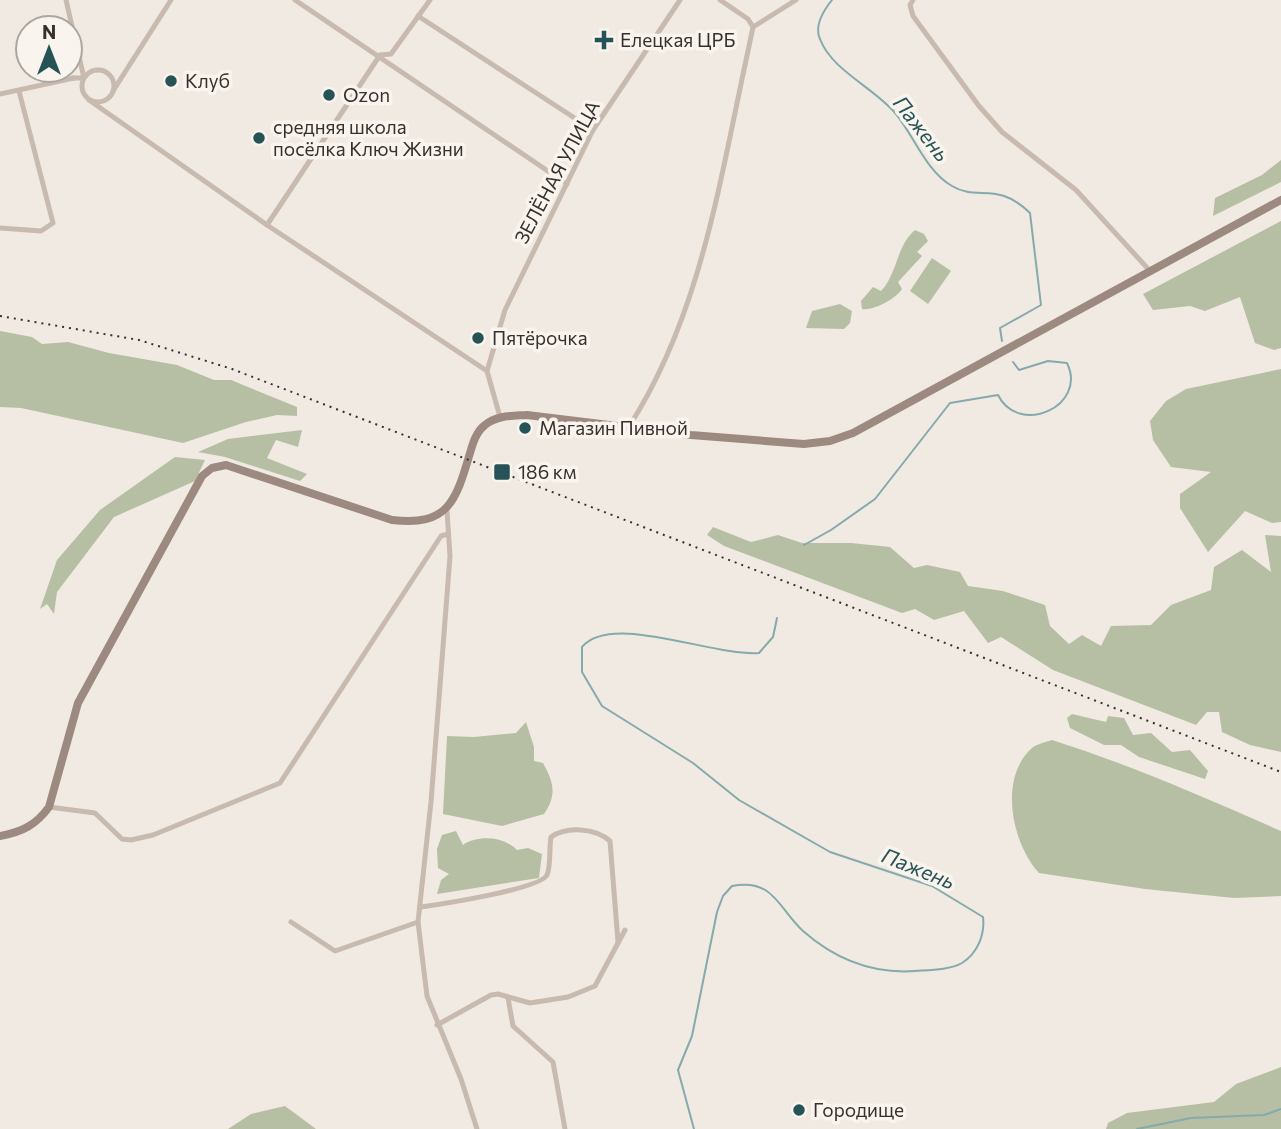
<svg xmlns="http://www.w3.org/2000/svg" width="1281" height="1129" font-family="Commissioner,sans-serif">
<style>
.green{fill:#b6bfa3}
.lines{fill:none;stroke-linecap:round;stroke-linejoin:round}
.stream{stroke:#84aaab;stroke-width:2}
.street{stroke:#c8baaf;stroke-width:5}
.secondary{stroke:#9c8a80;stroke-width:8}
.rail{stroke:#38302c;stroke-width:2;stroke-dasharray:2 5;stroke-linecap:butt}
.poi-dot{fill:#265355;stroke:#f9f4ee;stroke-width:2.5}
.labels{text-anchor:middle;stroke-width:7;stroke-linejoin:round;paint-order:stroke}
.poi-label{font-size:19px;fill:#38302c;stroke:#f9f4ee;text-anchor:start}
.street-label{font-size:19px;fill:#38302c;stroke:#f9f4ee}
.water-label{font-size:21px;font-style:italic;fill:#265355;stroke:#f9f4ee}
</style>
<rect width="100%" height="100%" fill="#f1eae2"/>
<g class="green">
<polygon points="1281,160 1281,182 1213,216 1215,198 1262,175"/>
<polygon points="1281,221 1281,348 1274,350 1255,343 1240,297 1205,311 1190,306 1153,310 1143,294"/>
<path d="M915,230L924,234L928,241L917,252L922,256L898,282L902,289C896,299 873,311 862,309L861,301L873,287L881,291C898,273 896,246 915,230Z"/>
<polygon points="932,258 951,271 928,304 910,291"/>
<polygon points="840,304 852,311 850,323 844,329 806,328 812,311"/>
<polygon points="0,331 32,337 42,344 68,342 109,353 177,365 214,380 231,380 297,407 297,416 277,415 246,422 183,443 21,408 0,407"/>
<polygon points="1281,369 1281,522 1272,523 1245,511 1208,552 1180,508 1180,494 1211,472 1171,467 1153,440 1150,421 1166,401 1186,389"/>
<polygon points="302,430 298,447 276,440 267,458 307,474 300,481 225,457 198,452 228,439"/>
<polygon points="175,457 205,460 195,481 114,517 57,592 54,614 47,604 40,609 57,560 100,510"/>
<polygon points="713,527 751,542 778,535 802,543 851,543 890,547 914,568 927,565 960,572 968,586 1003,591 1045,605 1050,626 1069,644 1082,635 1101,646 1111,626 1151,625 1171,605 1211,590 1214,567 1242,550 1271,572 1265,535 1281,536 1281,752 1250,745 1222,732 1219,712 1207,712 1196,725 1053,670 1001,637 988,643 964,611 934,620 915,609 902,613 724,546 707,535"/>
<polygon points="1072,714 1106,722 1108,716 1124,718 1133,735 1151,733 1172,752 1190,750 1208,771 1205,779 1139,757 1121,745 1104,745 1070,728 1067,718"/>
<path d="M526,722L534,747V761L543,763C554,783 557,795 544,814L502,826L443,814L447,736L474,737L516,733Z"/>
<path d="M1052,740C1131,765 1206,798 1281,831V896L1234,898L1145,889L1039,873C1012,844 998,778 1032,748C1037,744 1046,742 1052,740Z"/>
<path d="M456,831L463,845C477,835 504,836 517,850L528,848L542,854L539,878L437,894L441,880L449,874L438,868L437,849L442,835Z"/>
<polygon points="1281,1067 1281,1129 1106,1129 1108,1123 1127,1113 1214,1102 1236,1084"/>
<polygon points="285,1106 316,1129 228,1129 251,1114"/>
</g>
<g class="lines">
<g class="stream">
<path d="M832,0C824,10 814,26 820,39C832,71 875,88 896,114C914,136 926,171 952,186C978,202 996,180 1030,213L1041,305L1000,328L1002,341"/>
<path d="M804,545L831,530L875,499L950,403L998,395C1019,437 1088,406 1067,363L1048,361L1019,370L1013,362"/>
<path d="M694,1129L678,1070L692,1036L717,912L723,896L732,886C774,878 778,908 803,931C836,960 872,974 915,971C930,970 950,970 962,963C978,953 985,934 983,917L932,886L830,852L739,800L693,763L602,706L582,672V647C612,612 714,657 759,653L773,637L777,618"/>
<polyline points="1137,1129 1191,1118 1264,1115 1281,1109"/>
</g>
<g class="street">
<polyline points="66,0 84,78 72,78"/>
<polyline points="295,0 567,184"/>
<polyline points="913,0 910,5 913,16 979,106 1002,132 1076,190 1150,271"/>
<polyline points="418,16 593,130"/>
<polyline points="753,27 796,0"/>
<circle cx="98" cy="86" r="16"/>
<polyline points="113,91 171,0"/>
<polyline points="0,94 74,78"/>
<polyline points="89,100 267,225 487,371 500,417"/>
<polyline points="267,225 380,55 391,54 430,0"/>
<polyline points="0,228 41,231 53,223 19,91"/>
<polyline points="487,371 505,310 593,130 680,0"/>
<path d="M628,428C701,316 720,179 748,51L753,27L748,19L720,0"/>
<polyline points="447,511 450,556 431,802 418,922 427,996 461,1079 477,1129"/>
<polyline points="49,807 95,813 122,839 131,840 153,835 280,783 441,536 448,534"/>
<path d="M421,907C442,904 540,889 547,875C551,866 549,848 551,837C567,826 595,828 610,841L618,942"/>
<polyline points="291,922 335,951 418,922"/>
<polyline points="508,998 513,1026 553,1062 565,1129"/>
<polyline points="437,1025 491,995 498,994 530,1003 568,997 595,986 625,930"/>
</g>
<path class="secondary" d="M0,836C22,832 36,825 49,807L78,703L202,476L212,468L226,465L392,520C448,527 456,501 470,453C473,443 476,432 485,425C497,415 512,416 527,415L691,435L804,444L830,441L853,433L1281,200"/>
<polyline class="rail" points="0,316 139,340 232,369 1281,772"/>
</g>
<g class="poi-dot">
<path d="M600.5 29.5h7v7h7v7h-7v7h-7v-7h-7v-7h7z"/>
<circle cx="171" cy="81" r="7"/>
<circle cx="329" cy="95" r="7"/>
<circle cx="259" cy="138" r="7"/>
<circle cx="478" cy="338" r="7"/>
<circle cx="525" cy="428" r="7"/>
<rect x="493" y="463" width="18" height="18" rx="3.5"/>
<circle cx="799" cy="1110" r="7"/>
</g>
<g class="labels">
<g class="poi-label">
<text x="620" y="47">Елецкая ЦРБ</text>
<text x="185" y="88">Клуб</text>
<text x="343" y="102">Ozon</text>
<text x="273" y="134">средняя школа<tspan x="273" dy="22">посёлка Ключ Жизни</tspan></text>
<text x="492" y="345">Пятёрочка</text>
<text x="539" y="435">Магазин Пивной</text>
<text x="518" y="479">186 км</text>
<text x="813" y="1117">Городище</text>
</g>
<g class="street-label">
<text transform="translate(557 172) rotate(-62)" y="7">ЗЕЛЁНАЯ УЛИЦА</text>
</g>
<g class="water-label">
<text transform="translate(921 129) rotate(52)" y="7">Пажень</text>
<text transform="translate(918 869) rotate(22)" y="7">Пажень</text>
</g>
</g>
<g transform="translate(49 49)"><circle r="33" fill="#f9f4ee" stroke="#aca6a0" stroke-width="2"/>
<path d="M0-5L12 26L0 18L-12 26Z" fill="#265355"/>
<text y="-10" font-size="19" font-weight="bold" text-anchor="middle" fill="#38302c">N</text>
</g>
</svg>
